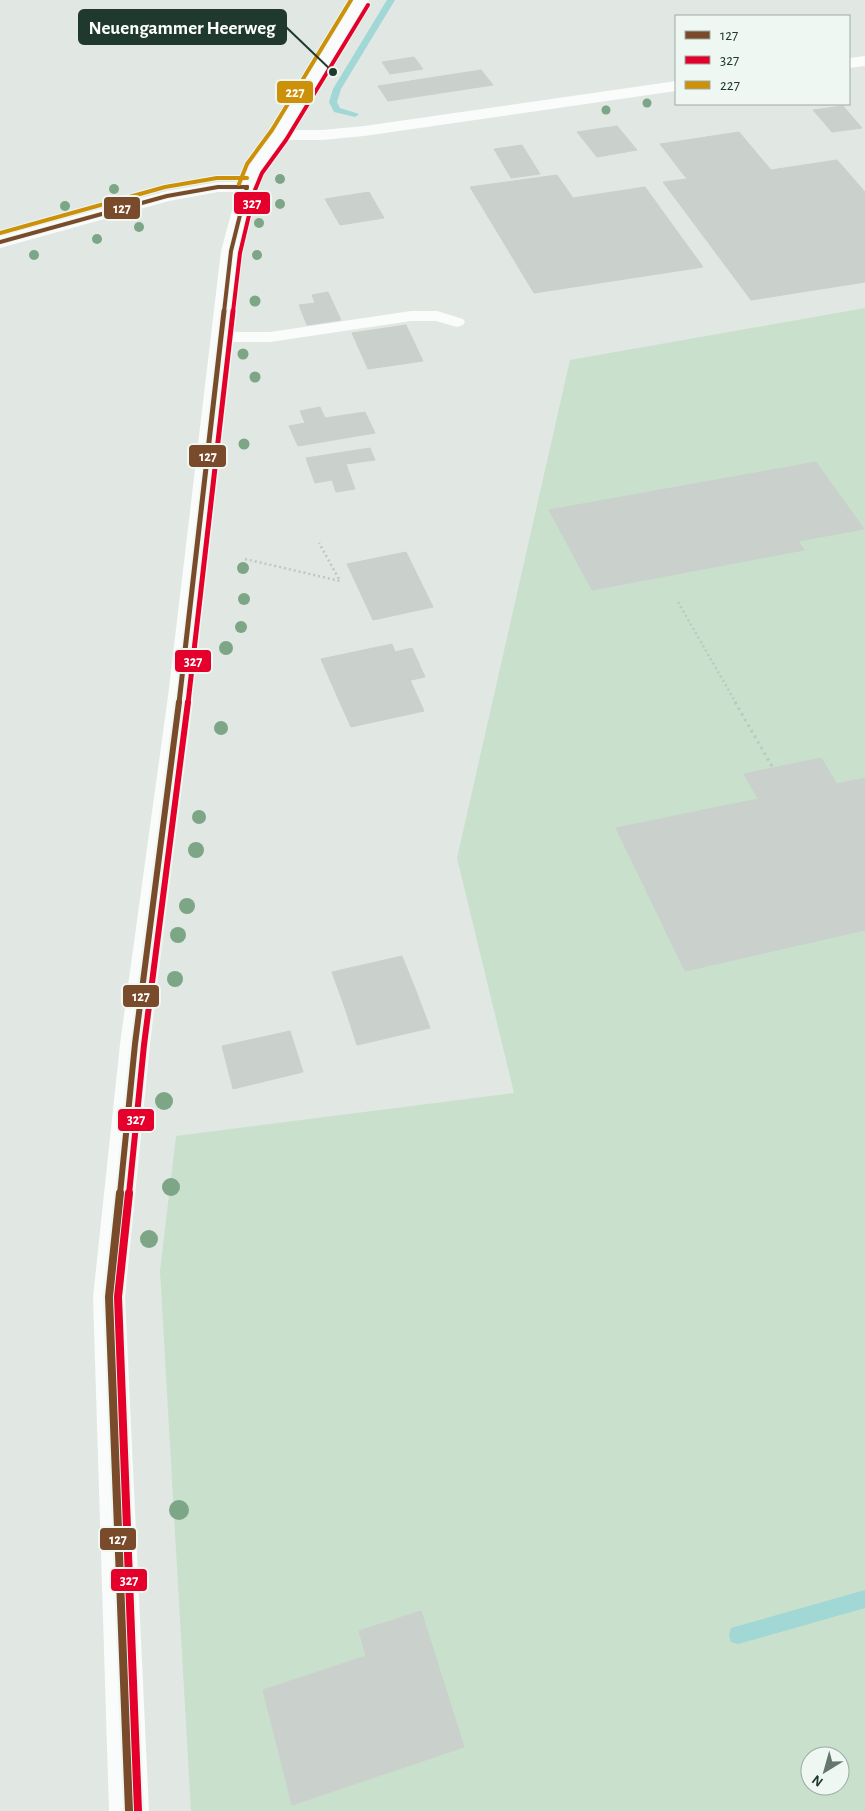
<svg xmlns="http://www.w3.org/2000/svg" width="865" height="1811" font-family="'Alegreya Sans',sans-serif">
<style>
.green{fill:#c9e0cc;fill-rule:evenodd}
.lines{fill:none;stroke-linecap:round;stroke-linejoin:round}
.stream{fill:#a1d7d4;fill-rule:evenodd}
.building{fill:#cad0cc;stroke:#cad0cc}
.path-far1{stroke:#bfc7c3;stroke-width:2.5;stroke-dasharray:2 3;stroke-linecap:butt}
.path{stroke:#bfc7c3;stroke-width:3;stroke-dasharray:2.5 4;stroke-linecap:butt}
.lane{fill:#fafbfb;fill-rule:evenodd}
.street{fill:#fafbfb;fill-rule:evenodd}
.bus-1-far3-casing{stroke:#eef7f1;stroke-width:6}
.bus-1-far2-casing{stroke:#eef7f1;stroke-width:8}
.bus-1-far1-casing{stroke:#eef7f1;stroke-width:10}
.bus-1-casing{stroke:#eef7f1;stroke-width:12}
.bus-2-far3-casing{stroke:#eef7f1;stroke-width:6}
.bus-2-far2-casing{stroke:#eef7f1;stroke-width:8}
.bus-2-far1-casing{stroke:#eef7f1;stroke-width:10}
.bus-2-casing{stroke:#eef7f1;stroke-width:12}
.bus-3-casing{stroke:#eef7f1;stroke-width:6}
.bus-1-far3{stroke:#7a4b2a;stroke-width:4}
.bus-1-far2{stroke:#7a4b2a;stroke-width:5}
.bus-1-far1{stroke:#7a4b2a;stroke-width:6}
.bus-1{stroke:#7a4b2a;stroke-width:8}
.bus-2-far3{stroke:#e4002b;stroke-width:4}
.bus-2-far2{stroke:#e4002b;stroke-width:5}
.bus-2-far1{stroke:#e4002b;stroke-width:6}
.bus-2{stroke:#e4002b;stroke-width:8}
.bus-3{stroke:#cc9009;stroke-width:4}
.tree{fill:#7ca685}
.leader{fill:none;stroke:#20392e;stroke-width:2}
.callout-dot{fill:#20392e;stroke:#eef7f1;stroke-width:2}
.callout{fill:#20392e;stroke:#20392e;stroke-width:2}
.callout-label{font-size:19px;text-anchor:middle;font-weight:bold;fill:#fff}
.line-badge{stroke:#eef7f1;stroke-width:2}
.badge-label{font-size:14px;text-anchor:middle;font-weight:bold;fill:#fff}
</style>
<rect width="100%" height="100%" fill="#e1e7e3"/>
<path class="green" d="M865,308V1811H191L160,1271L176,1136L514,1093L457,858L570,360ZM810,1756H840V1786H810Z"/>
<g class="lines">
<g class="stream">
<polygon points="387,0 395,0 341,89 337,102 340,108 359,114 355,117 334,112 329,102 333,89"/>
<polygon points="865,1590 865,1608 738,1644 731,1642 729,1635 731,1628 738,1626"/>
</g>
</g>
<g class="building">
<polygon points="414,57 423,69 390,74 382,62"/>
<polygon points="481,70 493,85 388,101 378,86"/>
<polygon points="843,106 862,128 832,132 813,110"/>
<polygon points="617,126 637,150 597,157 577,132"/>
<polygon points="739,132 771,170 837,160 865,192 865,282 751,300 663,182 687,179 660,144"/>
<polygon points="522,145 540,174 511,178 494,149"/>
<polygon points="557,175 573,198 645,187 703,267 534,293 470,187"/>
<polygon points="369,192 384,218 340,225 325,199"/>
<polygon points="328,292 341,320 307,325 299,305 315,303 312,295"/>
<polygon points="406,325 423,361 368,369 352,333"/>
<polygon points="320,407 325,418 365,412 375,433 298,446 289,426 305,423 300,411"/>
<polygon points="370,448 375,460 346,464 355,489 336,492 332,480 315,483 306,458"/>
<polygon points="816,462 864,529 798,541 804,550 592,590 549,510"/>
<polygon points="406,552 433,607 373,620 347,564"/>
<polygon points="392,644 395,652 412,648 425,677 337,696 321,659"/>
<polygon points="410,680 424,711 351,727 337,696"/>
<polygon points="821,758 837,784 865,778 865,930 685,971 616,828 758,799 744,774"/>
<polygon points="402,956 416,991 345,1008 332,972"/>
<polygon points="416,991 430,1028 357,1045 345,1008"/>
<polygon points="290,1031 303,1072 233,1089 222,1046"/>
<polygon points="421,1611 464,1747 292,1805 263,1690 366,1656 359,1631"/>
</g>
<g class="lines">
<g class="path-far1">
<polyline points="245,559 340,581 319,543"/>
<polyline points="678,602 736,703"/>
</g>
<polyline class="path" points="735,702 773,768"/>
<polygon class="lane" points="411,311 437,311 463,319 465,322 463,325 457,327 436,321 411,321 270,342 221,342 215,340 213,337 215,334 221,332 270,332"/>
<g class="street">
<polygon points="353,0 369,0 291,130 322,130 364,126 676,81 676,91 364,136 322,140 284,140 263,169 256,187 241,251 192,696 150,1044 125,1297 149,1811 109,1811 93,1297 120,1044 168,696 221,251 237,192 218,192 169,201 0,248 0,236 167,191 218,182 240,182 245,169 271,134"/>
<polygon points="865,56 865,66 849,68 849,58"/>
</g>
<g class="bus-1-far3-casing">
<g id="bus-1-far3">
<polyline points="0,242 167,196 218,187 247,187"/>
<polyline points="224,312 231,251 247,187"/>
</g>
</g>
<g class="bus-1-far2-casing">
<polyline id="bus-1-far2" points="179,703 224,311"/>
</g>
<g class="bus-1-far1-casing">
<polyline id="bus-1-far1" points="120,1194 135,1044 179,702"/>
</g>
<g class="bus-1-casing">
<polyline id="bus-1" points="120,1193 109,1297 129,1811"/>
</g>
<g class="bus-2-far3-casing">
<polyline id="bus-2-far3" points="233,312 240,253 255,190 262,173 286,140 368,5"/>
</g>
<g class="bus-2-far2-casing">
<polyline id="bus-2-far2" points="188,703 233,311"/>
</g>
<g class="bus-2-far1-casing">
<polyline id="bus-2-far1" points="129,1194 144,1045 188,702"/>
</g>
<g class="bus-2-casing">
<polyline id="bus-2" points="129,1193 118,1297 138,1811"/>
</g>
<g class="bus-3-casing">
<g id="bus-3">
<polyline points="239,184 247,164 272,130 351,0"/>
<polyline points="0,233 165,187 217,178 247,178"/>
</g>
</g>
<use href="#bus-1-far3" class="bus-1-far3"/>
<use href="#bus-1-far2" class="bus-1-far2"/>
<use href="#bus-1-far1" class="bus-1-far1"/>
<use href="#bus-1" class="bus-1"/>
<use href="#bus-2-far3" class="bus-2-far3"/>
<use href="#bus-2-far2" class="bus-2-far2"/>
<use href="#bus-2-far1" class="bus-2-far1"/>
<use href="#bus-2" class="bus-2"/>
<use href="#bus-3" class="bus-3"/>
</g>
<g class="tree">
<circle cx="647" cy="103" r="4.5"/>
<circle cx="606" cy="110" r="4.5"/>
<circle cx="280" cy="179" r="5"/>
<circle cx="114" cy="189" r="5"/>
<circle cx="280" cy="204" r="5"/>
<circle cx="65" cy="206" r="5"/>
<circle cx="259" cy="223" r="5"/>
<circle cx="139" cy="227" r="5"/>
<circle cx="97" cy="239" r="5"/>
<circle cx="34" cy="255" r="5"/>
<circle cx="257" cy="255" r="5"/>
<circle cx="255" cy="301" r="5.5"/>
<circle cx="243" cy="354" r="5.5"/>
<circle cx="255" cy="377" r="5.5"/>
<circle cx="244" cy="444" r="5.5"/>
<circle cx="243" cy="568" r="6"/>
<circle cx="244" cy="599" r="6"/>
<circle cx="241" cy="627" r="6"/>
<circle cx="226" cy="648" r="7"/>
<circle cx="221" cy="728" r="7"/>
<circle cx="199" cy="817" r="7"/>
<circle cx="196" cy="850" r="8"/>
<circle cx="187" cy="906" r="8"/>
<circle cx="178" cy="935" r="8"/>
<circle cx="175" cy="979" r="8"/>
<circle cx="164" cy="1101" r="9"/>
<circle cx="171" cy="1187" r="9"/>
<circle cx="149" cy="1239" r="9"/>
<circle cx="179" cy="1510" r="10"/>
</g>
<path class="leader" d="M333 72L286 27"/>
<circle class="callout-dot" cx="333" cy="72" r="5"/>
<rect class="callout" x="79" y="10" width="207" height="34" rx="5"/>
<g class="callout-label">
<text x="182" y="34">Neuengammer Heerweg</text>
</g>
<g class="line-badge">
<rect x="276" y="80" width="38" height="24" rx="5" fill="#cc9009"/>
<rect x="233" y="191" width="38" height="24" rx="5" fill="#e4002b"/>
<rect x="103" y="196" width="38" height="24" rx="5" fill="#7a4b2a"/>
<rect x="188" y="444" width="39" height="24" rx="5" fill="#7a4b2a"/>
<rect x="174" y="649" width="38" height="24" rx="5" fill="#e4002b"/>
<rect x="122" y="984" width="38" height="24" rx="5" fill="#7a4b2a"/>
<rect x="117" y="1108" width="38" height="24" rx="5" fill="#e4002b"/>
<rect x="99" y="1527" width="38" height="24" rx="5" fill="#7a4b2a"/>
<rect x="110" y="1568" width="38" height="24" rx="5" fill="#e4002b"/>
</g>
<g class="badge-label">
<text x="295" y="97">227</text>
<text x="252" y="208">327</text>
<text x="122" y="213">127</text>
<text x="208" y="461">127</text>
<text x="193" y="666">327</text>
<text x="141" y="1001">127</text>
<text x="136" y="1124">327</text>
<text x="118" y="1544">127</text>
<text x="129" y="1585">327</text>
</g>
<rect x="675" y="15" width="175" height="90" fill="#eef7f1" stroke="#9caba3"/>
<rect x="685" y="31" width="25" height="8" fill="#7a4b2a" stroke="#9caba3"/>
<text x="720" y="40" font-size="15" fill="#20392e">127</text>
<rect x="685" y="56" width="25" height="8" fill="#e4002b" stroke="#9caba3"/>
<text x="720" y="65" font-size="15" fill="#20392e">327</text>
<rect x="685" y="81" width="25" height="8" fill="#cc9009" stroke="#9caba3"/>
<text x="720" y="90" font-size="15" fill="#20392e">227</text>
<g transform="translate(825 1771) rotate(217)"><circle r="24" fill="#eef7f1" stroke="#9caba3"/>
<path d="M0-4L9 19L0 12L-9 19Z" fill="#64766d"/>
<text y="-8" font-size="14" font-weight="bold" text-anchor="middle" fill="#20392e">N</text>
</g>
</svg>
